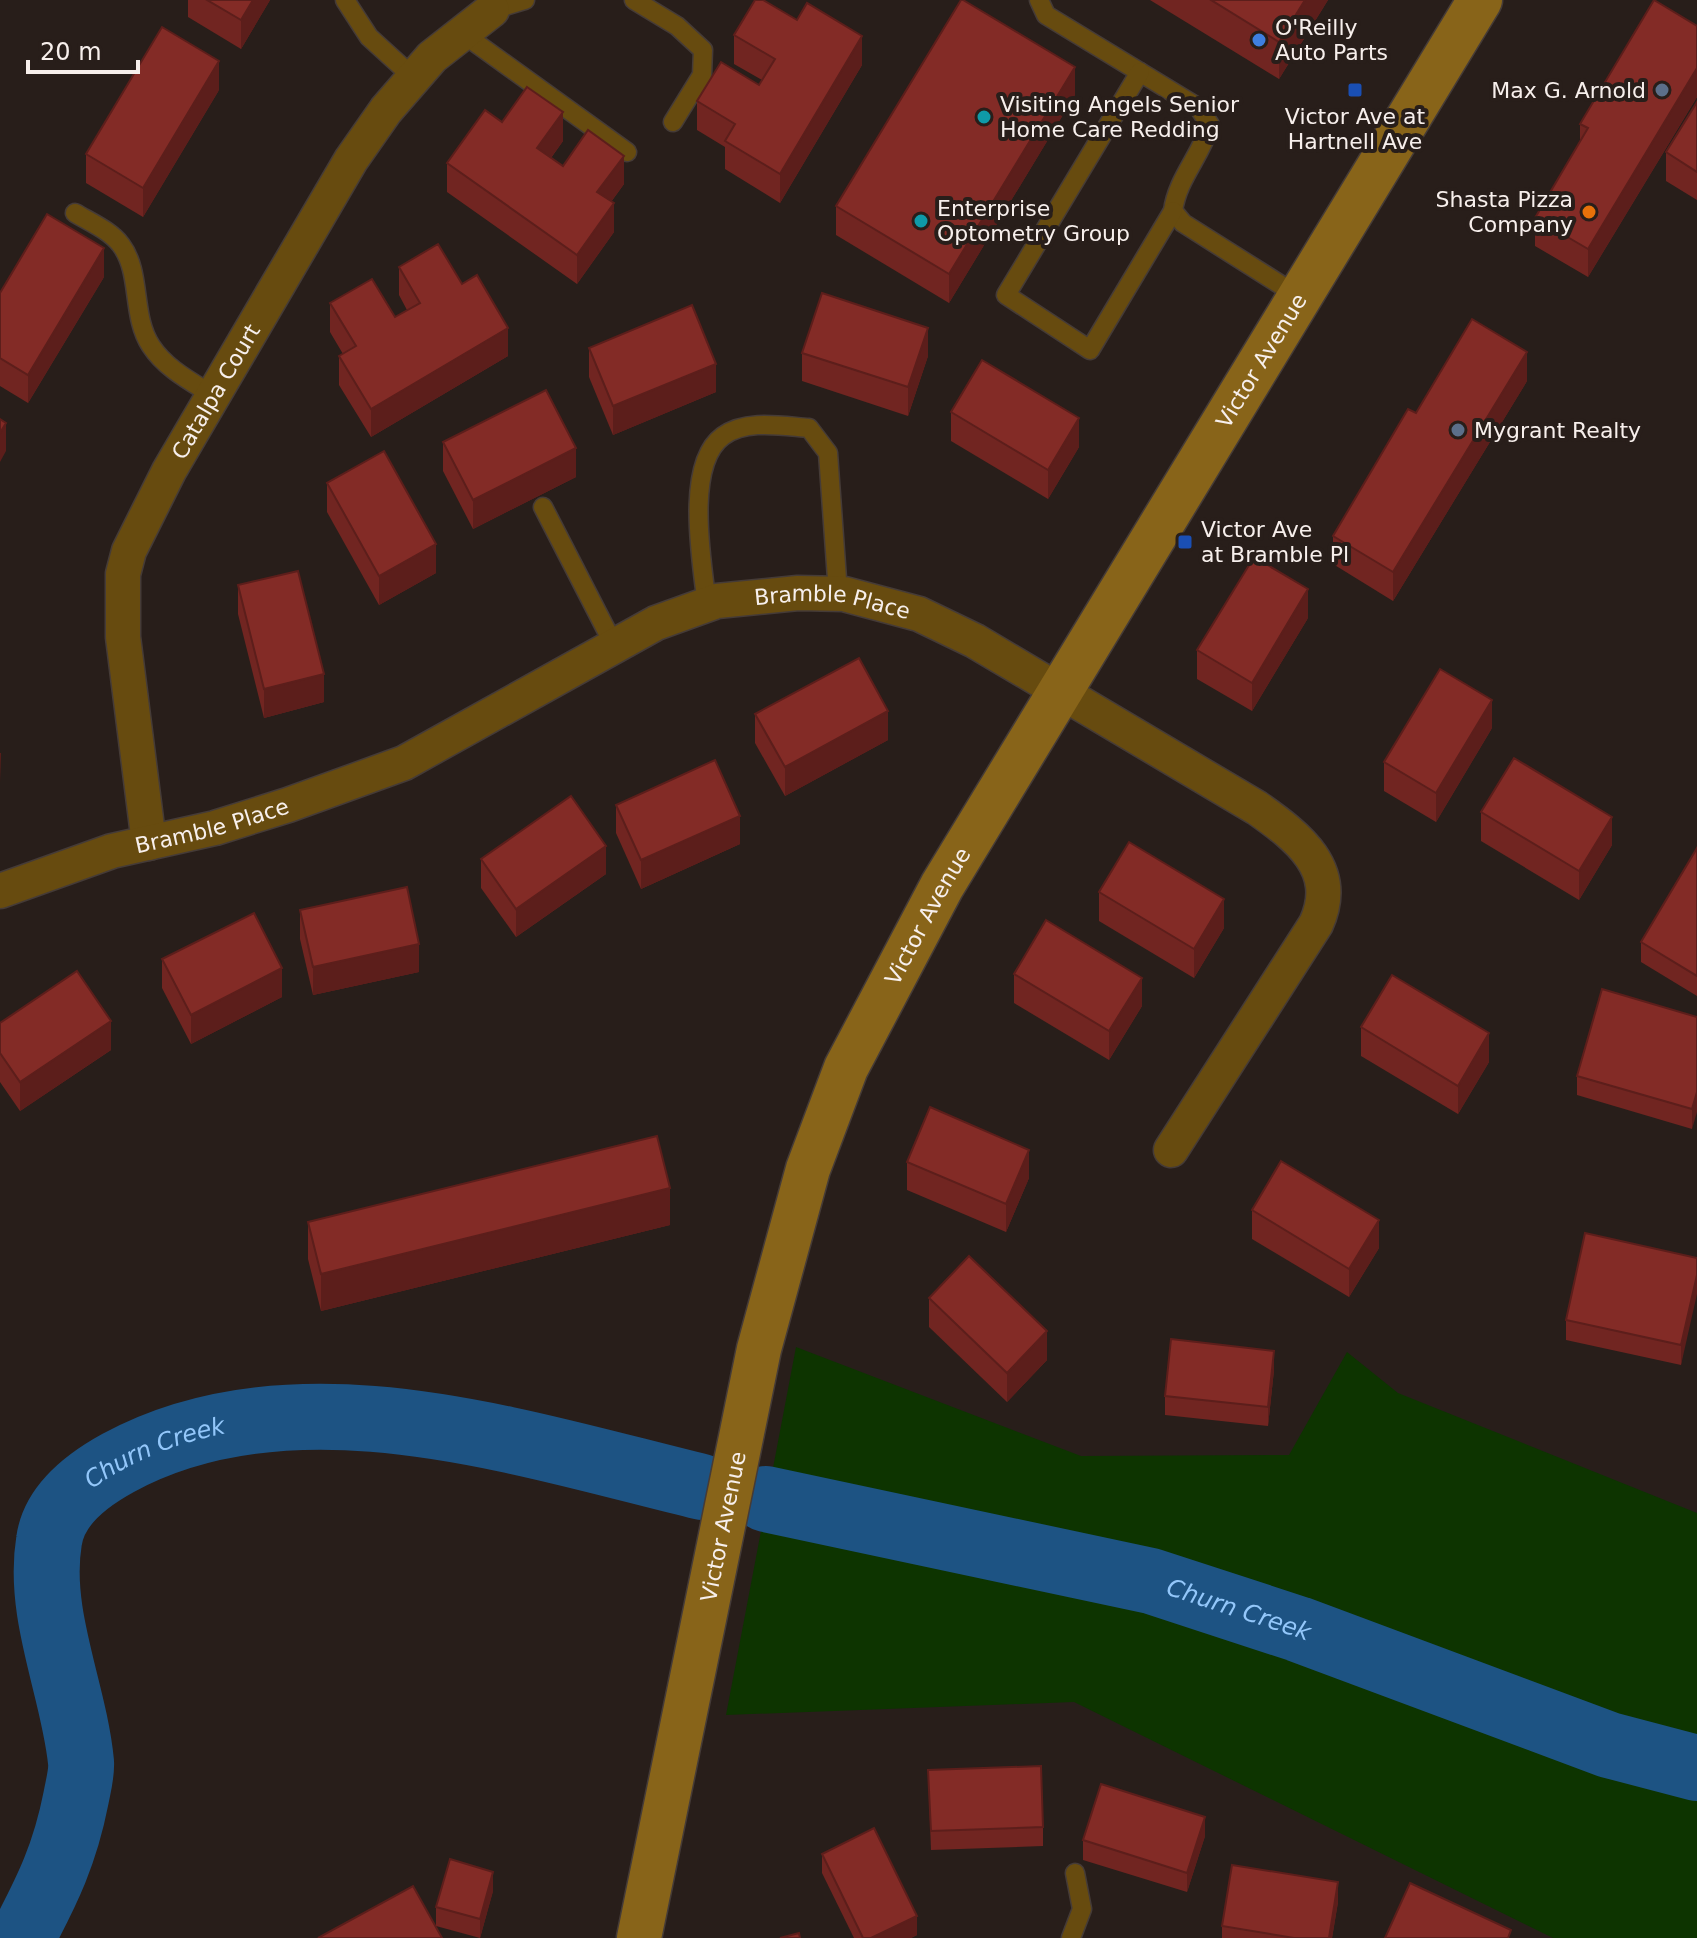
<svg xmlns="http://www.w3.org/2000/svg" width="1697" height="1938" font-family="'DejaVu Sans',sans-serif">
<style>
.green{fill:#0d3400}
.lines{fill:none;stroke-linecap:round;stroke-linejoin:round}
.river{stroke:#1d5383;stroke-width:66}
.lane-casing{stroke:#453b37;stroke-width:21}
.street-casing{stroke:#453b37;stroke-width:37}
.secondary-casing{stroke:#453b37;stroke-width:47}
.lane{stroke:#674b0f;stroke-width:18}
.street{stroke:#674b0f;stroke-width:34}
.secondary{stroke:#886419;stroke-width:44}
.wall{fill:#712521}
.shaded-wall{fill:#5c1e1b}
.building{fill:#832b26;stroke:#5c1e1b;stroke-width:2}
.shop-dot{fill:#3f7fe0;stroke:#281e1a;stroke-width:3}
.transit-dot{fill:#1a4fb4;stroke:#281e1a;stroke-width:3}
.service-dot{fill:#5c6f8a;stroke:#281e1a;stroke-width:3}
.culture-dot{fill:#0f9aa8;stroke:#281e1a;stroke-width:3}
.food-dot{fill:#e8710a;stroke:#281e1a;stroke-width:3}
.labels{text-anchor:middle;stroke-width:8;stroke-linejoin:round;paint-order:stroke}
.poi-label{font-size:22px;fill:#f7efec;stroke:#281e1a;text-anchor:start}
.street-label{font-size:22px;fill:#f7efec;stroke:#281e1a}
.water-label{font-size:24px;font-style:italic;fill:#93c7fa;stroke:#281e1a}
</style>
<rect width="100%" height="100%" fill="#281e1a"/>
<polygon class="green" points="796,1347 1081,1456 1289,1455 1347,1352 1398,1393 1697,1513 1697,1938 1553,1938 1074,1702 726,1715"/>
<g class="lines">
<g class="river">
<path id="s1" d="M766,1499L1151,1581L1298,1629L1609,1745L1697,1768"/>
<path id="s2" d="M22,1938C48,1889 65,1854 76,1798C78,1787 82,1773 81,1762C74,1690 37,1615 49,1541C54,1505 87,1480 118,1463C294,1367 520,1443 702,1487"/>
</g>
<g class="lane-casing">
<g id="lane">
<polyline points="345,0 369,37 414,78"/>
<polyline points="634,0 677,26 703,50 702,75 673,122"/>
<path d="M1039,0L1046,15L1199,108L1210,125C1201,156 1177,179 1173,211L1183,223L1300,297"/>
<polyline points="492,10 525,0"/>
<polyline points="462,33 627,152"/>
<polyline points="1140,72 1006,295 1090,350 1173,211"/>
<path d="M75,213C90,222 111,231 121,245C142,273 131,316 151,346C166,369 192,382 214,396"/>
<polyline points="543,507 615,647"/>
<path d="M707,605C702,563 684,464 723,436C746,419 782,426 809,428L828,453L838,593"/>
<polyline points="1071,1938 1082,1909 1075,1873"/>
</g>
</g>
<g class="street-casing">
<g id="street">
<path id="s3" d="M149,843L123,637V574L129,551L169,471L351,160L386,110L432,57L492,10"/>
<path id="s4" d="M0,891L112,851L215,828L288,805L404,763L656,623L717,601L798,593L844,594L919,614L975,641L1257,808C1298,837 1341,869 1316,924L1171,1150"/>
</g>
</g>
<g class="secondary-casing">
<g id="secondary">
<path id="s5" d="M639,1938L759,1349L808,1169L846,1068L942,886L1480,0"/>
</g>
</g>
<use href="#lane" class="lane"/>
<use href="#street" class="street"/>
<use href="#secondary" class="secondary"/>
</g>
<g class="wall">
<polygon points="188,0 270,0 241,49 188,17"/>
<polygon points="1150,0 1328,0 1279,79"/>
<polygon points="1697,26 1697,97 1588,277 1535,246 1535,218 1580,141 1580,124"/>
<polygon points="734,35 862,65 780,203 725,169 725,147 697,130 697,101 759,85 762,80 734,64"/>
<polygon points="219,90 143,217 86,183 86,154"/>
<polygon points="1075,95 949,303 836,235 836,206"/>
<polygon points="1697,102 1697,200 1666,181 1666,152"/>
<polygon points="502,122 563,141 551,158 563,166 624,184 611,202 614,232 577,284 447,192 447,163"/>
<polygon points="399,267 462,284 508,356 371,437 339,385 339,356 343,354 330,332 330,303 395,317 407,310 399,295"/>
<polygon points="104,277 28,403 0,386 0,293"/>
<polygon points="589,348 716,392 613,435 589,377"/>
<polygon points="802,353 928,356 908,416 802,381"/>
<polygon points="1527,381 1393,601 1333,564 1333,536 1416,413"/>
<polygon points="951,412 1079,447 1048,499 951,441"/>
<polygon points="443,442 576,477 473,529 443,471"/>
<polygon points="327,483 436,573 379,605 327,512"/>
<polygon points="238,585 324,702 264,718 238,614"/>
<polygon points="1308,618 1252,711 1197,679 1197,650"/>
<polygon points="755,714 888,740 785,796 755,743"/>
<polygon points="1492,728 1436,822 1384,791 1384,762"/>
<polygon points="616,805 740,844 641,889 616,833"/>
<polygon points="1481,812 1612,845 1579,900 1481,841"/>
<polygon points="1697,848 1697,996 1641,962 1641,942"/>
<polygon points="481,859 606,874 516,937 481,888"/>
<polygon points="1099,892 1224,928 1194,978 1099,921"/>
<polygon points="300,910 419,972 313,995 300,939"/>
<polygon points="162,959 282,997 191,1044 162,988"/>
<polygon points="1014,974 1142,1006 1109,1060 1014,1003"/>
<polygon points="1697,1017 1692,1129 1577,1095 1577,1076"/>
<polygon points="0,1023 111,1050 20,1111 0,1082"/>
<polygon points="1361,1027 1489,1062 1458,1114 1361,1056"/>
<polygon points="907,1162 1029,1178 1006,1232 907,1190"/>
<polygon points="1252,1210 1379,1248 1349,1297 1252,1239"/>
<polygon points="308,1222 670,1225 321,1311 308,1259"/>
<polygon points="1697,1258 1681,1365 1566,1340 1566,1320"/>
<polygon points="929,1298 1047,1360 1007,1402 929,1327"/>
<polygon points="1274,1370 1268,1426 1165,1415 1165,1396"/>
<polygon points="928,1770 1043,1827 1043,1846 931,1850"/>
<polygon points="1205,1836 1187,1892 1083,1860 1083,1840"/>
<polygon points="822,1854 917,1935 911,1938 854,1938 822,1873"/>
<polygon points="493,1891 480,1938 436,1926 436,1907"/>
<polygon points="1338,1902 1332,1938 1222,1938 1222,1926"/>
</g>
<g class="shaded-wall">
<polygon points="253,0 270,0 241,49 241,20"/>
<polygon points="1305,0 1328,0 1279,79 1279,42"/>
<polygon points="862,36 862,65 780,203 780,174"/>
<polygon points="219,61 219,90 143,217 143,188"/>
<polygon points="1075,67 1075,95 949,303 949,274"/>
<polygon points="1697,68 1697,97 1588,277 1588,249"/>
<polygon points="563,112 563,141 537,177 537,148"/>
<polygon points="624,156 624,184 597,221 597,192"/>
<polygon points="614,203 614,232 577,284 577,255"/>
<polygon points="104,248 104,277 28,403 28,375"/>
<polygon points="508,328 508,356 371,437 371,409"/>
<polygon points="928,328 928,356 908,416 908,387"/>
<polygon points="1527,352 1527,381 1393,601 1393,572"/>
<polygon points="716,364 716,392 613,435 613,406"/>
<polygon points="1079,418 1079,447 1048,499 1048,470"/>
<polygon points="6,423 6,451 0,462 0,433"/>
<polygon points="576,448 576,477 473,529 473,500"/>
<polygon points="436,544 436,573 379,605 379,576"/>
<polygon points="1308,589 1308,618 1252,711 1252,683"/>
<polygon points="324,674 324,702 264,718 264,689"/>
<polygon points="1492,700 1492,728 1436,822 1436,793"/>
<polygon points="888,711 888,740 785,796 785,767"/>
<polygon points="0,753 1,753 0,782"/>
<polygon points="740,816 740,844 641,889 641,860"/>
<polygon points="1612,817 1612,845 1579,900 1579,871"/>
<polygon points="606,846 606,874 516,937 516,909"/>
<polygon points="1224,899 1224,928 1194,978 1194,949"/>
<polygon points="419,944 419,972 313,995 313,967"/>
<polygon points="282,968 282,997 191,1044 191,1015"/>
<polygon points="1142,978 1142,1006 1109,1060 1109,1031"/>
<polygon points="111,1021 111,1050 20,1111 20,1082"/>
<polygon points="1489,1033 1489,1062 1458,1114 1458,1086"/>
<polygon points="1697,1092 1697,1112 1692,1129 1692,1109"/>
<polygon points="1029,1150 1029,1178 1006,1232 1006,1204"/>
<polygon points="670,1188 670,1225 321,1311 321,1274"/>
<polygon points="1379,1220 1379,1248 1349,1297 1349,1269"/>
<polygon points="1697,1275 1697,1294 1681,1365 1681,1345"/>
<polygon points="1047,1331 1047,1360 1007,1402 1007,1373"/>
<polygon points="1274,1351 1274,1370 1268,1426 1268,1407"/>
<polygon points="1205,1817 1205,1836 1187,1892 1187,1873"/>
<polygon points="493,1872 493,1891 480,1938 480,1919"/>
<polygon points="1338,1882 1338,1902 1332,1938 1329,1938"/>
<polygon points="917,1916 917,1935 911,1938 871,1938"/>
</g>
<g class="building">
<polygon points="207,0 253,0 241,20"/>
<polygon points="755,0 763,0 797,20 807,3 862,36 780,174 725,141 735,124 697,101 721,62 759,85 775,59 734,35"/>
<polygon points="961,0 963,0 1075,67 949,274 836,206"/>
<polygon points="1211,0 1305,0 1279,42"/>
<polygon points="1654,0 1697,26 1697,68 1588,249 1535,218 1588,128 1580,124"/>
<polygon points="162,27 219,61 143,188 86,154"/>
<polygon points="527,87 563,112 537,148 563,166 588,130 624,156 597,192 614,203 577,255 447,163 485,110 502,122"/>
<polygon points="1697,102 1697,172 1666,152"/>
<polygon points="47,214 104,248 28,375 0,358 0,293"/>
<polygon points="438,244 462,284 477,275 508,328 371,409 339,356 356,346 330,303 372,279 395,317 420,303 399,267"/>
<polygon points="822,293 928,328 908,387 802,353"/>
<polygon points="692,305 716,364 613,406 589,348"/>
<polygon points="1472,319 1527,352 1393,572 1333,536 1408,409 1416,413"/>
<polygon points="982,360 1079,418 1048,470 951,412"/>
<polygon points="546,390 576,448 473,500 443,442"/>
<polygon points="0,419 6,423 0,433"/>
<polygon points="384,451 436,544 379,576 327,483"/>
<polygon points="1254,557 1308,589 1252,683 1197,650"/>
<polygon points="298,571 324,674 264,689 238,585"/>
<polygon points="859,658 888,711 785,767 755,714"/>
<polygon points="1440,669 1492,700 1436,793 1384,762"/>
<polygon points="1514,758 1612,817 1579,871 1481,812"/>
<polygon points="715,760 740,816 641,860 616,805"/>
<polygon points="571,796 606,846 516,909 481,859"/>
<polygon points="1129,842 1224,899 1194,949 1099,892"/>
<polygon points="1697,848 1697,976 1641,942"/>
<polygon points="407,887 419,944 313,967 300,910"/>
<polygon points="254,913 282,968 191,1015 162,959"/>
<polygon points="1046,920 1142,978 1109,1031 1014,974"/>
<polygon points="77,971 111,1021 20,1082 0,1053 0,1023"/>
<polygon points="1392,975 1489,1033 1458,1086 1361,1027"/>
<polygon points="1602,989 1697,1017 1697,1092 1692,1109 1577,1076"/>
<polygon points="930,1107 1029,1150 1006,1204 907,1162"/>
<polygon points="657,1136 670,1188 321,1274 308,1222"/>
<polygon points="1281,1161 1379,1220 1349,1269 1252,1210"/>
<polygon points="1585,1233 1697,1258 1697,1275 1681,1345 1566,1320"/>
<polygon points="969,1256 1047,1331 1007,1373 929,1298"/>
<polygon points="1171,1339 1274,1351 1268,1407 1165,1396"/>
<polygon points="1041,1766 1043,1827 931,1831 928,1770"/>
<polygon points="1101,1784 1205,1817 1187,1873 1083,1840"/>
<polygon points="874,1828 917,1916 871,1938 863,1938 822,1854"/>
<polygon points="450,1859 493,1872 480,1919 436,1907"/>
<polygon points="1232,1865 1338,1882 1329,1938 1294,1938 1222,1926"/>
<polygon points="1410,1883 1511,1930 1508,1938 1385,1938"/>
<polygon points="413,1886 442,1938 318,1938"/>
<polygon points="799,1933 800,1938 780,1938"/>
</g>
<circle class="shop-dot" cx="1259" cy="40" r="8"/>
<g class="transit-dot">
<rect x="1347" y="82" width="16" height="16" rx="4"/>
<rect x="1177" y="534" width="16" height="16" rx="4"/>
</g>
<g class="service-dot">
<circle cx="1662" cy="90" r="8"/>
<circle cx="1458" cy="430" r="8"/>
</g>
<g class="culture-dot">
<circle cx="984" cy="117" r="8"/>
<circle cx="921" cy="221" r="8"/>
</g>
<circle class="food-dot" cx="1589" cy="212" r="8"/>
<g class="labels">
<g class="poi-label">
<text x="1275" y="35">O'Reilly<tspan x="1275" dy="25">Auto Parts</tspan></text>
<text x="1646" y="98" text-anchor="end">Max G. Arnold</text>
<text x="1000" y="112">Visiting Angels Senior<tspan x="1000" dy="25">Home Care Redding</tspan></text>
<text x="1355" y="124" text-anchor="middle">Victor Ave at<tspan x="1355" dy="25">Hartnell Ave</tspan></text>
<text x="1573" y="207" text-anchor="end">Shasta Pizza<tspan x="1573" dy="25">Company</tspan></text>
<text x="937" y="216">Enterprise<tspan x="937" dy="25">Optometry Group</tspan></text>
<text x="1474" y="438">Mygrant Realty</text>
<text x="1201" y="537">Victor Ave<tspan x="1201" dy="25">at Bramble Pl</tspan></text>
</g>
<g class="street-label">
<text dy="8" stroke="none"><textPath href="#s5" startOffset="1716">Victor Avenue</textPath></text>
<text dy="8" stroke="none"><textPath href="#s3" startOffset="476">Catalpa Court</textPath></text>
<text dy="8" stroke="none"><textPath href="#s4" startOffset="894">Bramble Place</textPath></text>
<text dy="8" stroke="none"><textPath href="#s4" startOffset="222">Bramble Place</textPath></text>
<text dy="8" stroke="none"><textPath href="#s5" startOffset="1068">Victor Avenue</textPath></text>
<text dy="8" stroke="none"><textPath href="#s5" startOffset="420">Victor Avenue</textPath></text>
</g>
<g class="water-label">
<text dy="8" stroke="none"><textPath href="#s2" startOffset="558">Churn Creek</textPath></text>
<text dy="8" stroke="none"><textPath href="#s1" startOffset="486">Churn Creek</textPath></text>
</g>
</g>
<path d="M28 60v12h110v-12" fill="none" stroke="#f7efec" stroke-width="4"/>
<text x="40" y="60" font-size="24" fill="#f7efec" stroke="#281e1a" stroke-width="6" paint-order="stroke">20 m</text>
</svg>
